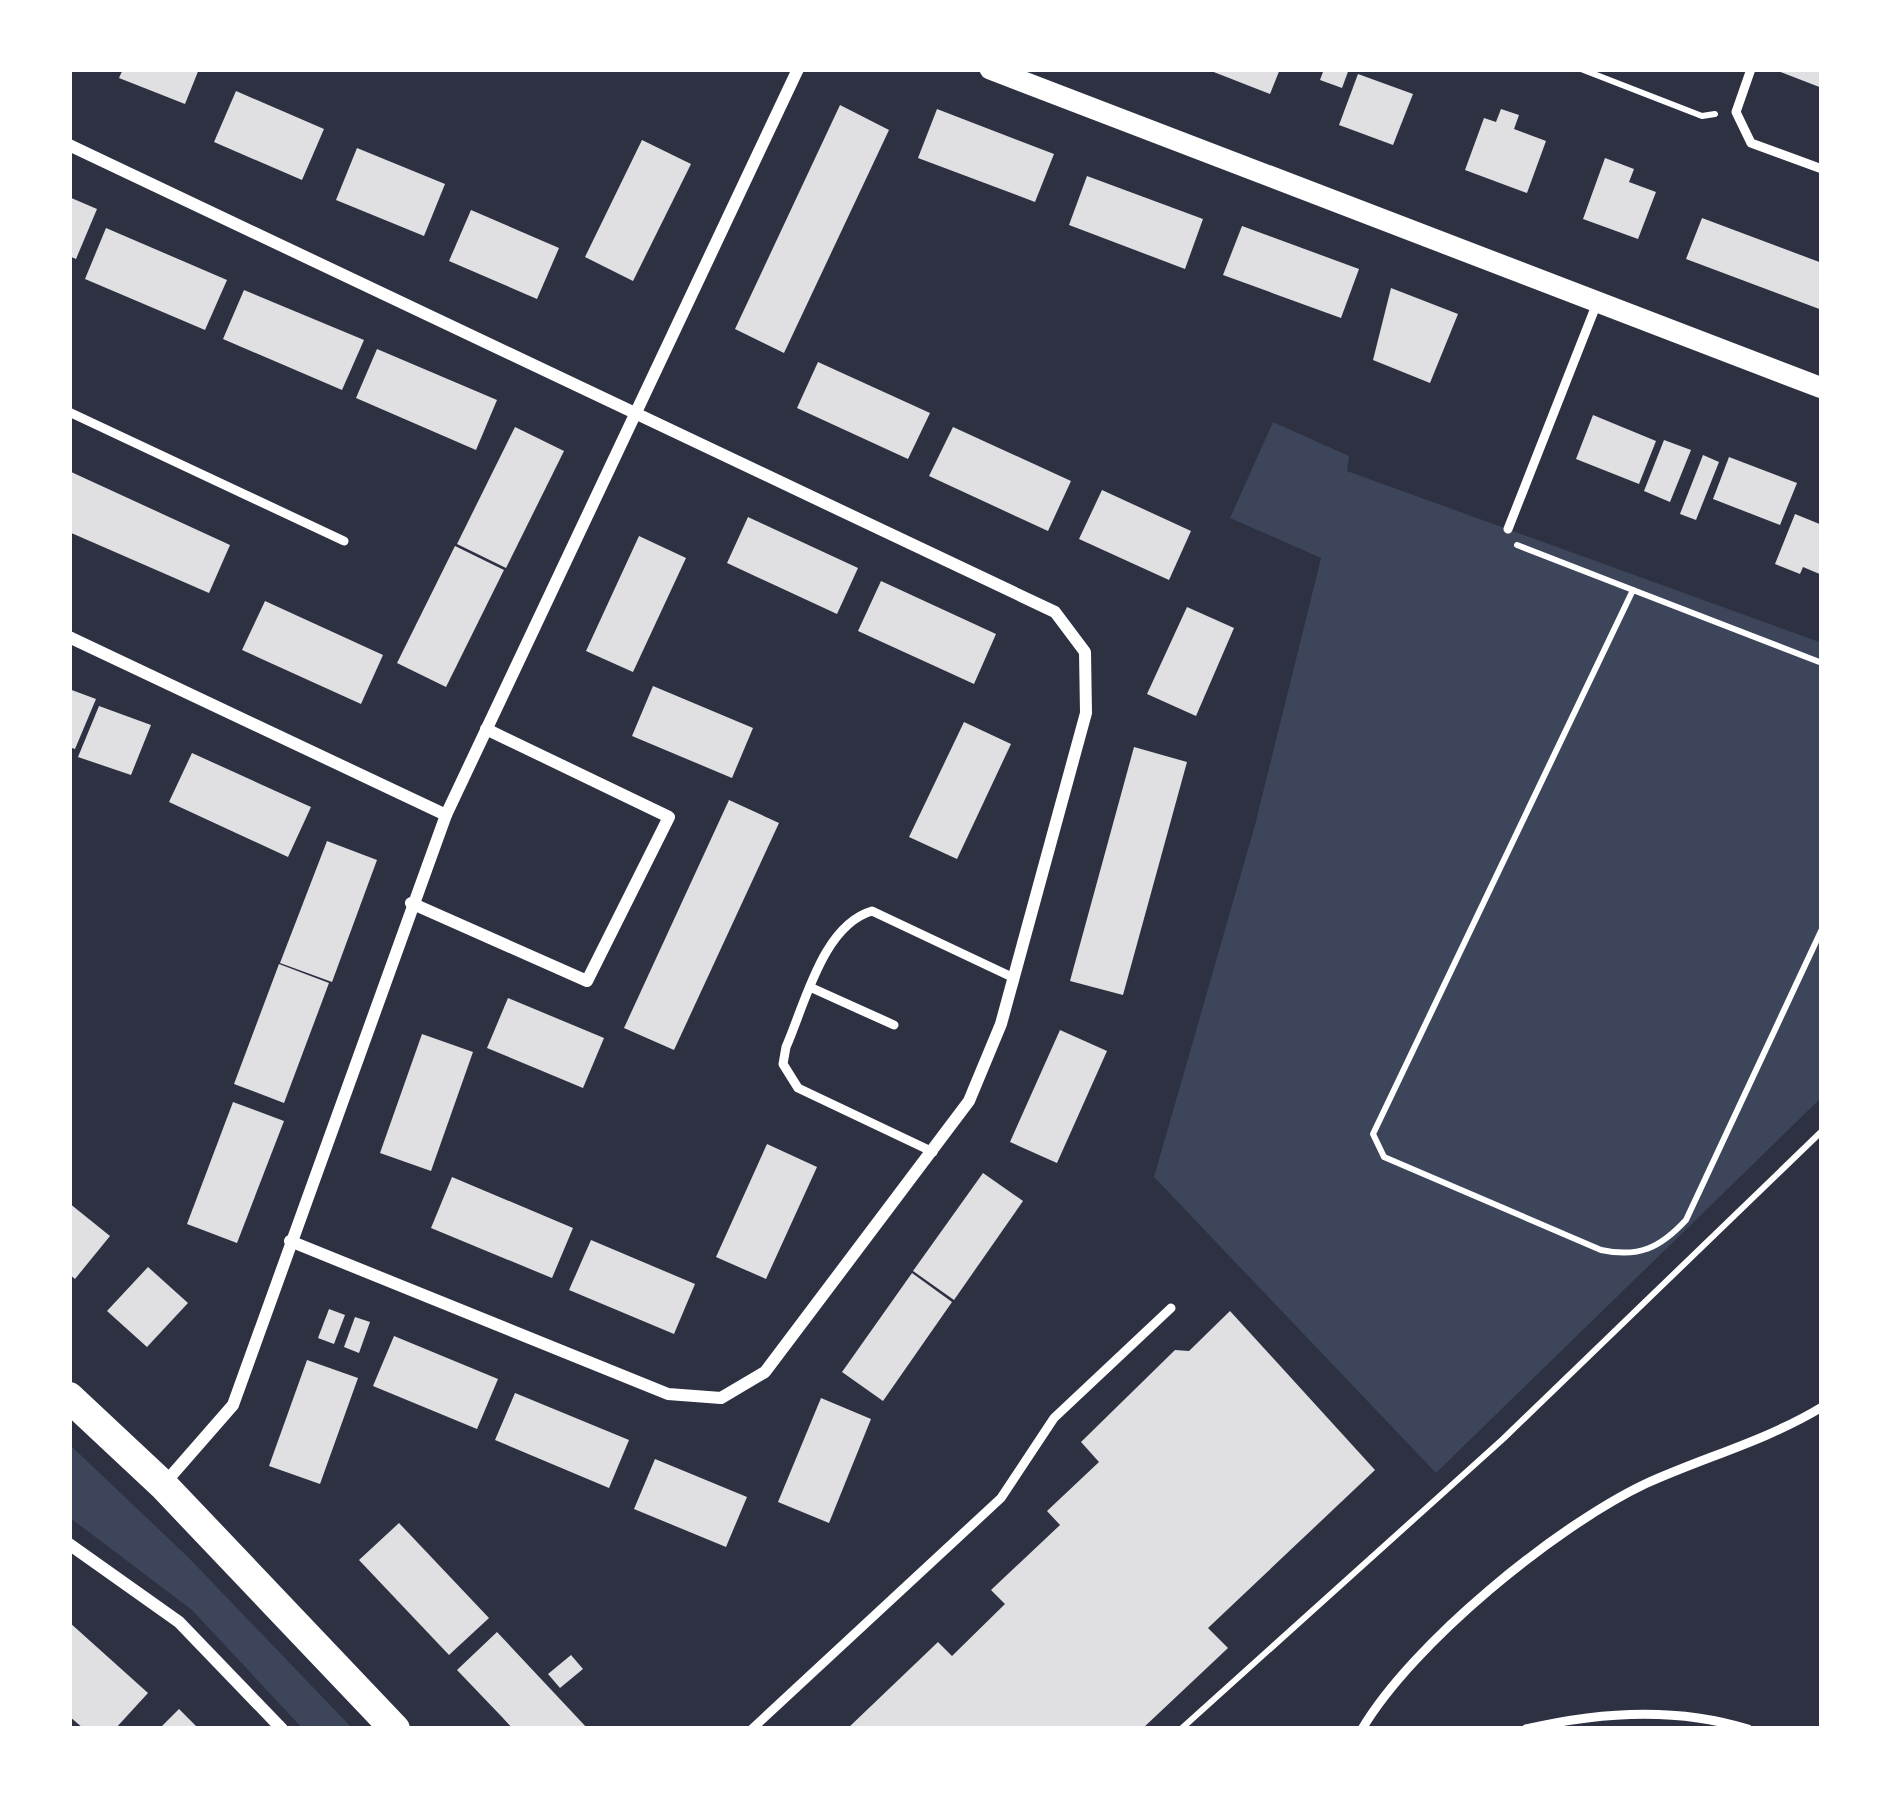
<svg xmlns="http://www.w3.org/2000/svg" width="1891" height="1798" font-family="Barlow,sans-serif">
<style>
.green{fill:#3c4559}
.building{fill:#e0e0e3}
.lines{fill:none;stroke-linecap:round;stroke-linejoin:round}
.path{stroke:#fff;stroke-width:6}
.service{stroke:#fff;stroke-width:9}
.minor{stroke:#fff;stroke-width:12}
.tertiary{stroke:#fff;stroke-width:21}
.primary{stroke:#fff;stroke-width:30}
</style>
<rect width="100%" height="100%" fill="#2d3142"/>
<g class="green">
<polygon points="1273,422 1349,456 1347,471 1822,643 1822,1097 1436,1473 1154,1177 1255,825 1321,558 1230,518"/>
<polygon points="69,1444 188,1557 353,1729 303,1729 192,1610 69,1517"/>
</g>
<g class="building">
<polygon points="123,69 199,69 185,104 119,78"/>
<polygon points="1206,69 1280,69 1270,94"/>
<polygon points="1324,69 1349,69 1342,88 1320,80"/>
<polygon points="1773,69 1822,69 1822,88"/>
<polygon points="1358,74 1413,94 1393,145 1339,125"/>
<polygon points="236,91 324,129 302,180 214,142"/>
<polygon points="840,105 889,130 784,353 735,329"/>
<polygon points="937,109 1054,154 1035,202 918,158"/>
<polygon points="1501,109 1519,115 1514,129 1546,141 1527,193 1465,170 1484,118 1496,122"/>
<polygon points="642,140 691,164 633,281 585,257"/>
<polygon points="357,148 445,184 424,236 336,200"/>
<polygon points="1605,158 1634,169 1629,182 1656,192 1638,239 1583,219"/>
<polygon points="1087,176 1203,219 1185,269 1069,225"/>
<polygon points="69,197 97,209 76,259 69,256"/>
<polygon points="471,210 559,248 537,299 449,261"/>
<polygon points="1702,218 1822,263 1822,310 1686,259"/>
<polygon points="1242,226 1359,269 1341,318 1223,275"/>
<polygon points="106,228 227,280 205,330 85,279"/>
<polygon points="1391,288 1458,314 1430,383 1373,360"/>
<polygon points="244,290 364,340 342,390 223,339"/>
<polygon points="377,349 497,400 476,450 356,398"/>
<polygon points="818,362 930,413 908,459 797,408"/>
<polygon points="1593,415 1656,441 1639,484 1576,459"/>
<polygon points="515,427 564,451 506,568 457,544"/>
<polygon points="953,427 1071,481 1048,531 929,476"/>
<polygon points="1664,440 1691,450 1670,502 1644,491"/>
<polygon points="1703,455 1719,462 1696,520 1680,514"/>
<polygon points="1729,457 1797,483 1780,525 1713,499"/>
<polygon points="69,471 230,545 209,593 69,532"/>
<polygon points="1102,490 1191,531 1169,580 1079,539"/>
<polygon points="1795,514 1822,525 1822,575 1803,567 1800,574 1775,564"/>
<polygon points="748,517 858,568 837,614 727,563"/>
<polygon points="639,536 686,558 633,672 586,651"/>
<polygon points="455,546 504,570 446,687 397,663"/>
<polygon points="881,581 996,634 974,684 858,631"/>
<polygon points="265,601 383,655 361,704 242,650"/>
<polygon points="1187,607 1234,628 1196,716 1147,694"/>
<polygon points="653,686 753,728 732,778 632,736"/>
<polygon points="69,689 96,699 75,749 69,747"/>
<polygon points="99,706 151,725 131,775 78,757"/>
<polygon points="964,722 1011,744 957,859 909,837"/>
<polygon points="1134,747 1187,762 1123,995 1070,981"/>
<polygon points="192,753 311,807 288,857 169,802"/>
<polygon points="729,800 779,823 674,1050 624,1028"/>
<polygon points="327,841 377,860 332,982 280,963"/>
<polygon points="279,964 329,983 284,1103 234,1084"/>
<polygon points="508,998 604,1038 583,1088 487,1048"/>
<polygon points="1060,1030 1107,1051 1057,1163 1010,1142"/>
<polygon points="422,1034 473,1052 431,1171 380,1153"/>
<polygon points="233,1102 284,1121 237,1243 187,1224"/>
<polygon points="767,1144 817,1167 766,1279 716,1257"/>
<polygon points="983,1173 1023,1201 954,1300 913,1271"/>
<polygon points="452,1177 573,1228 552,1278 431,1228"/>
<polygon points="69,1203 110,1236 75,1279 69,1274"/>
<polygon points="591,1240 695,1284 674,1334 569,1290"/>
<polygon points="148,1267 188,1303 147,1347 107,1311"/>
<polygon points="912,1273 952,1302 883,1401 842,1372"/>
<polygon points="329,1309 345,1315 334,1344 318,1338"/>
<polygon points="1230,1311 1375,1470 1208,1628 1228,1648 1142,1729 847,1729 938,1642 952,1656 1005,1604 991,1590 1060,1525 1047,1511 1099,1462 1081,1442 1175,1350 1189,1351"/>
<polygon points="355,1317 370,1322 359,1353 344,1347"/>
<polygon points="394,1336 498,1379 477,1429 373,1386"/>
<polygon points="307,1360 358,1378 320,1484 269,1466"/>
<polygon points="515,1393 629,1440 609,1488 495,1440"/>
<polygon points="821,1398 871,1419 829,1523 778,1502"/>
<polygon points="655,1459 747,1497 726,1547 634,1509"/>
<polygon points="399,1523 489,1618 449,1655 359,1560"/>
<polygon points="69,1622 148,1693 115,1729 84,1729 69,1716"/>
<polygon points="497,1632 542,1680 588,1729 513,1729 502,1717 457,1670"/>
<polygon points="571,1655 583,1669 560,1688 548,1674"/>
<polygon points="179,1709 199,1729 159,1729"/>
</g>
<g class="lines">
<g class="path">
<polyline points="1581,69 1702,116 1715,114"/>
<path d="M1517,545L1633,590L1373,1134L1384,1157L1601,1250C1639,1258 1660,1248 1686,1220L1822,929"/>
<polyline points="1633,590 1822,663"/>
<polyline points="1181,1729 1503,1439 1822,1131"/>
</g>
<g class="service">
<polyline points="1751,69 1736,112 1751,143 1822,169"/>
<polyline points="69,412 344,541"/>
<polyline points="1508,529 1597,303"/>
<polyline points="812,988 894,1025"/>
<path d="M933,1152L798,1088L783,1064L786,1047C805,1004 823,925 872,911L1014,978"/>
<polyline points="752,1729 1001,1498 1054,1418 1171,1308"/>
<path d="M1362,1729C1413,1643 1555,1527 1645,1484C1704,1457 1766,1441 1822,1407"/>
<path d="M1526,1729C1598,1712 1677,1707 1748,1729"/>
</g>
<g class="minor">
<polyline points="69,145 1055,612 1085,652 1086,713 1001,1024 969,1101 765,1372 721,1398 668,1394 290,1241"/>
<polyline points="69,637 446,815"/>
<polyline points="411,903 587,981 669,817 486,729"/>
<polyline points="164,1484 233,1405 446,815 798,69"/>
<polyline points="69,1544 179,1622 282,1729"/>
</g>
<polyline class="tertiary" points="990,69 1822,388"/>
<polyline class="primary" points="69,1397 163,1485 395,1729"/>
</g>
<rect width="1891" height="1798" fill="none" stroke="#ffffff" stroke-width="144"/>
</svg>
